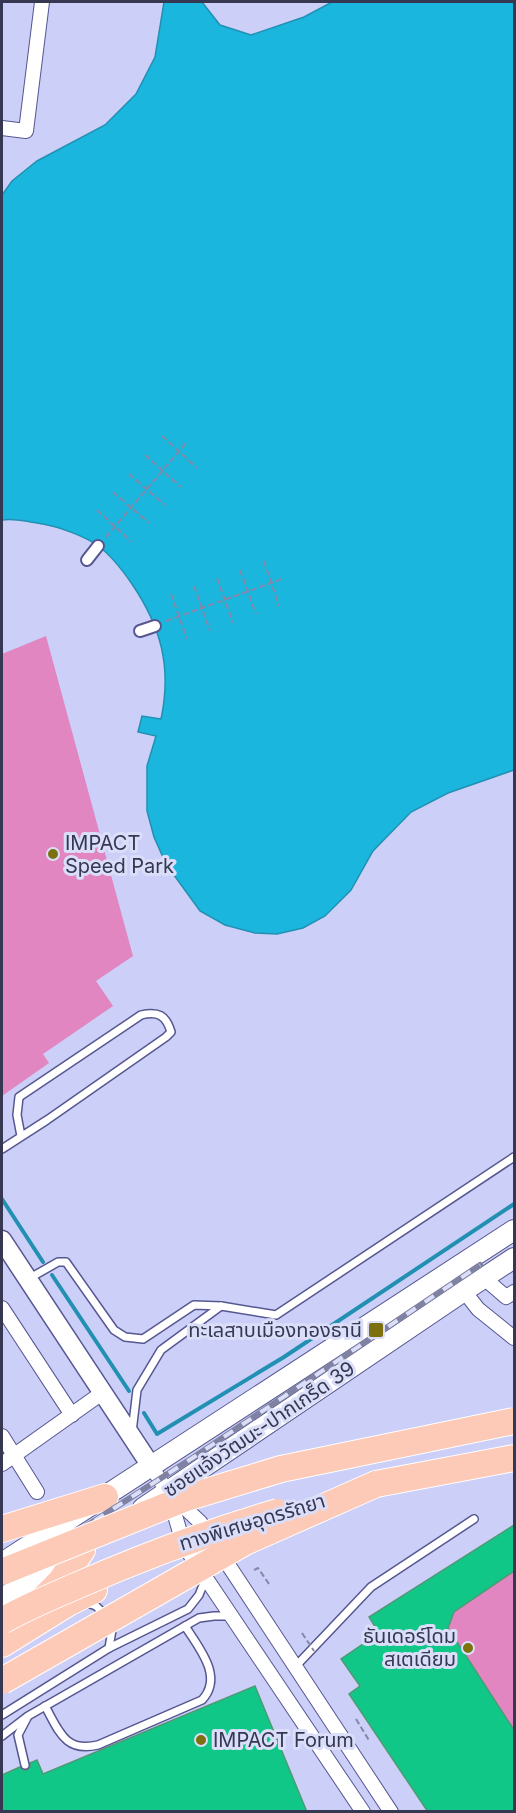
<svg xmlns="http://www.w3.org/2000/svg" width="516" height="1813" font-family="Inter,'Noto Sans Thai',sans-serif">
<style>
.green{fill:#e186c1}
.water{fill:#1ab6dd;stroke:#2290b3;stroke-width:1.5}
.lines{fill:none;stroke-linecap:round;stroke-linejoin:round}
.stream{stroke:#2290b3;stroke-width:4}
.building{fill:#11c788;stroke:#4f9a76;stroke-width:1.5}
.service-casing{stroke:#565791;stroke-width:10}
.pedestrian-casing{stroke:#565791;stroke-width:14}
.minor-casing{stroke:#565791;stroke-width:16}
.tertiary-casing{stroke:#565791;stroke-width:21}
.secondary-casing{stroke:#565791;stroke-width:22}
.motorway-casing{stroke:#fff;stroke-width:28}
.path{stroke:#8587a9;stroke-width:2;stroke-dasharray:6 3;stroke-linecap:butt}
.service{stroke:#fff;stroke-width:7}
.pedestrian{stroke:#fff;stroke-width:10}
.minor{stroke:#fff;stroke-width:14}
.tertiary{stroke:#fff;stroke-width:18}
.secondary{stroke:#fff;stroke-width:20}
.motorway{stroke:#fdcab7;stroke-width:26}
.rail-casing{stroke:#8082a3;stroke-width:6}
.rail{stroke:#dbdef9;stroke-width:4;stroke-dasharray:11;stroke-linecap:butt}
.motorway-bridge-casing{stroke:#fff;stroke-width:28;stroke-linecap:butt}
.path-bridge{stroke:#8587a9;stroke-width:2;stroke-dasharray:6 3;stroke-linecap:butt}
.motorway-bridge{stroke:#fdcab7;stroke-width:26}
.poi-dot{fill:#7c700f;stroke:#dbdef9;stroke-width:2}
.labels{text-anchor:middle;stroke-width:6;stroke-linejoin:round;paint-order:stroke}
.poi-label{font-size:20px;fill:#363852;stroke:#dbdef9;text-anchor:start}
.street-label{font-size:20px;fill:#363852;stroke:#dbdef9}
</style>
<rect width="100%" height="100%" fill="#cccff7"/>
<g class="green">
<polygon points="46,636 133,956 96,981 113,1006 43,1054 49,1063 2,1096 2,654"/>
<polygon points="514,1525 514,1779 499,1767 414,1638 354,1679 341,1659 379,1633 369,1617"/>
</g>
<path class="water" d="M164,2H202L220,25L251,35L304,17L332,2H514V770L448,793L411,812L373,851L351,890L325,916L303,928L277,934L255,933L225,925L200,911L166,864L154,837L147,811V766L156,736L138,732L142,716L161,719C172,667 161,627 132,584C123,571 111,555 98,546C85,536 59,527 43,524C29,522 16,518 2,520V195L12,181L37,161L105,125L136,94L155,57Z"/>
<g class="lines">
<g class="stream">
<polyline points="2,1199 43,1262"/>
<polyline points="52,1275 129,1391"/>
<polyline points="144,1413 157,1434 284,1357 514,1204"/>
</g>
</g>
<g class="building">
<polygon points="514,1525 514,1571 454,1612 448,1628 514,1730 514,1812 428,1812 349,1694 360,1686 341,1659 379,1633 369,1617"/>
<polygon points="255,1686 307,1812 2,1812 2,1775 20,1767 23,1770 27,1770 30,1767 30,1763 37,1760 43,1774"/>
</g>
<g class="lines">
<g class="service-casing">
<g id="service">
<path d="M2,1149L47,1120L166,1037L171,1032C166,1015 158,1011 141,1015L19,1097L17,1115L21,1136"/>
<polyline points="30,1278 58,1262 66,1262 114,1330 125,1337 143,1339 194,1305 221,1306"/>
<polyline points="132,1432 137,1390 161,1350 221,1306 276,1315 514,1157"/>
<polyline points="85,1602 96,1606 105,1615"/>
<polyline points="109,1648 112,1630 110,1624"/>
<polyline points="295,1667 371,1587 474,1519"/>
<path d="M45,1706C59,1731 65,1753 98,1745L202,1700C224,1677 199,1648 185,1626"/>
<polyline points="2,1715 109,1648 188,1609 199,1595 205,1580"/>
<polyline points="2,1736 28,1716 199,1618 214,1616 231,1616"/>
<polyline points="25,1765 18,1735 27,1718"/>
</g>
</g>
<g class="pedestrian-casing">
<g id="pedestrian">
<polyline points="87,560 98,546"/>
<polyline points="140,631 155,626"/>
</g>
</g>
<g class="minor-casing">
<g id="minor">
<polyline points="2,128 26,131 42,2"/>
<polyline points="484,1278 506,1297 514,1292"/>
<polyline points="464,1291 478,1309 514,1338"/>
<polyline points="2,1308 72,1415"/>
<polyline points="2,1436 37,1492"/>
<polyline points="2,1464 102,1393"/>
<polyline points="151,1466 167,1491 200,1522 391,1812"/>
<polyline points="170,1498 181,1536 189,1553 363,1812"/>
</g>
</g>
<g class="tertiary-casing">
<polyline id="tertiary" points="2,1240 151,1466"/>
</g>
<g class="secondary-casing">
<g id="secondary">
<polyline points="143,1508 464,1291 514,1258"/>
<polyline points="2,1563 514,1230"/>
<polyline points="2,1598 79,1551"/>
</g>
</g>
<g class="motorway-casing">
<g id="motorway">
<polyline points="376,1484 514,1458"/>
<polyline points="2,1529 105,1497"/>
<polyline points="39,1603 60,1582 82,1550"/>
<polyline points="2,1644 68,1603 94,1590"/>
</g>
</g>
<g class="path">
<polyline points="162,436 197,468"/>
<polyline points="145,455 181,487"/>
<polyline points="129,474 165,505"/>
<polyline points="113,492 149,523"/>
<polyline points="97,510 132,542"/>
<polyline points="106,537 186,443"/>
<polyline points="264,561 279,606"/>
<polyline points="240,570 256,614"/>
<polyline points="217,578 233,623"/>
<polyline points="194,586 210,631"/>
<polyline points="171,594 187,639"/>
<polyline points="166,621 282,579"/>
<polyline points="254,1570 258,1568 269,1584"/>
<polyline points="356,1719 370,1742"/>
</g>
<use href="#service" class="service"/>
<use href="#pedestrian" class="pedestrian"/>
<use href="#minor" class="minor"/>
<use href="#tertiary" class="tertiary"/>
<use href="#secondary" class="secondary"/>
<use href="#motorway" class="motorway"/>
<g class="rail-casing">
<polyline id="rail" points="2,1580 194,1457 480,1265"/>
</g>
<use href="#rail" class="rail"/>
<g class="motorway-bridge-casing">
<g id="motorway-bridge">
<polyline points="2,1572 186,1498 281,1469 514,1421"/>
<path d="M2,1621C26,1607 51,1597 76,1586C142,1557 209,1532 278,1512"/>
<polyline points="2,1681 245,1542 376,1484"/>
</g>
</g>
<polyline class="path-bridge" points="302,1633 314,1651"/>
<use href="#motorway-bridge" class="motorway-bridge"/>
</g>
<g class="poi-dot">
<circle cx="53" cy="854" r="6"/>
<rect x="368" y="1322" width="16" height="16" rx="3"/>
<circle cx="468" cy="1648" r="6"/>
<circle cx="201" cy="1740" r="6"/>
</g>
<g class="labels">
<g class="poi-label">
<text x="65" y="850">IMPACT<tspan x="65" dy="23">Speed Park</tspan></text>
<text x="362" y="1337" text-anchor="end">ทะเลสาบเมืองทองธานี</text>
<text x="456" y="1643" text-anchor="end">ธันเดอร์โดม<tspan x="456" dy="23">สเตเดียม</tspan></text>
<text x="213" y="1747">IMPACT Forum</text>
</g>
<g class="street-label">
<text transform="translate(259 1429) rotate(-34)" y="7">ซอยแจ้งวัฒนะ-ปากเกร็ด 39</text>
<text transform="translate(252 1522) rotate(-17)" y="7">ทางพิเศษอุดรรัถยา</text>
</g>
</g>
<rect width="516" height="1813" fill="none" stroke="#363852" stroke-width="6"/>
</svg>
